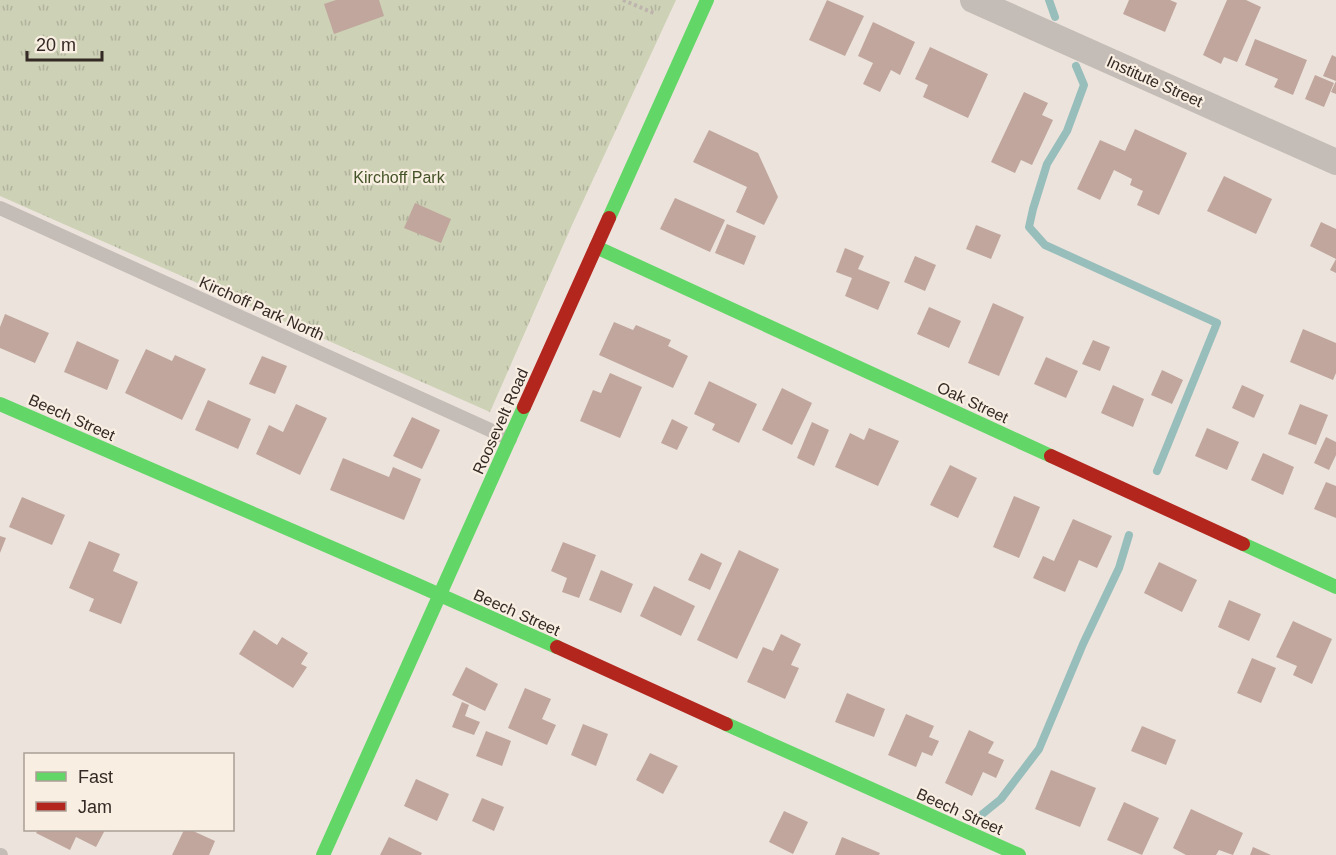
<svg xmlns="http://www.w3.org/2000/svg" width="1336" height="855" font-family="Arial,sans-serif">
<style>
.park{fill:url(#park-tufts)}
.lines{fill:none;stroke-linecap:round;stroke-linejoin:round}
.stream{stroke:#98bebc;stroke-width:8}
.building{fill:#c0a69d}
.path{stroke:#bdb4ae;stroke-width:4;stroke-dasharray:3 3;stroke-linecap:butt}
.lane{stroke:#c4bcb6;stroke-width:14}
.street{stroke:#c4bcb6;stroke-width:26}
.fast{stroke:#63d668;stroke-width:14}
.jam{stroke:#b3261e;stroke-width:14}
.labels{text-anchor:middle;stroke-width:4.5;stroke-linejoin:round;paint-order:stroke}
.street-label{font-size:16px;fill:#342924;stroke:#f9eee2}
.park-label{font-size:16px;fill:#445327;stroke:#f9eee2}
</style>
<defs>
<pattern id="park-tufts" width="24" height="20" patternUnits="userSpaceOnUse" patternTransform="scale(1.5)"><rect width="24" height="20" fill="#cdd1b5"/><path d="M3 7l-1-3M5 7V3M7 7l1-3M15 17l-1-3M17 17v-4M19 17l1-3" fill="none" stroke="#b1b39c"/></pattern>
</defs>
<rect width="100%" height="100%" fill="#ece4dc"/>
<polygon class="park" points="0,0 676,0 572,225 490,412 0,196"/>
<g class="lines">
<g class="stream">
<polyline points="1049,0 1055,17"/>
<polyline points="1076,66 1084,85 1067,131 1047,164 1033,209 1029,227 1045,245 1217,323 1157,471"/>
<polyline points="980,816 1001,799 1039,749 1083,644 1119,568 1129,535"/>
</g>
</g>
<g class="building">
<polygon points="336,0 379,0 384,16 334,34 324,4"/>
<polygon points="827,0 864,16 845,56 809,40"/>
<polygon points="1129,0 1170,0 1177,3 1165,32 1123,14"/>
<polygon points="1227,0 1246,0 1261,7 1237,62 1224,57 1221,64 1203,55"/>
<polygon points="873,22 915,42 900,75 891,70 880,92 863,84 873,63 858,56"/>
<polygon points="1255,39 1307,60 1293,95 1274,87 1278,79 1245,65"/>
<polygon points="930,47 988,74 968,118 923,97 928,85 915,79"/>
<polygon points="1332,55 1336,57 1336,94 1331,92 1336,81 1323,76"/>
<polygon points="1315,75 1334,83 1324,107 1305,99"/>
<polygon points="1024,92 1048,103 1042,115 1053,120 1032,165 1021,160 1015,173 991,162"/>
<polygon points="1135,129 1187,153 1159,215 1137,205 1143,191 1130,185 1132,179 1114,170 1100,200 1077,189 1100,140 1125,151"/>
<polygon points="709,130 758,153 778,197 764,225 736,212 747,187 693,162"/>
<polygon points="1224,176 1272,199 1256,234 1207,211"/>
<polygon points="675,198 725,220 710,252 660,229"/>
<polygon points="415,203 451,219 441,243 404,228"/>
<polygon points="1321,222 1336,229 1336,273 1330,270 1336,259 1310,246"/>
<polygon points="727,224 756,236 744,265 715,253"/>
<polygon points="976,225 1001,235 991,259 966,249"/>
<polygon points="845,248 864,256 858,269 890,282 878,310 845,296 852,278 836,272"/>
<polygon points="915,256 936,265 925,291 904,282"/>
<polygon points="993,303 1024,317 999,376 968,363"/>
<polygon points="929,307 961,321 949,348 917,334"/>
<polygon points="5,314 49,333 35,363 0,348 0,327"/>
<polygon points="614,322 633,330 636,325 671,340 668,346 688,356 673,388 599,355"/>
<polygon points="1303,329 1336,343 1336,373 1333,380 1290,362"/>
<polygon points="1093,340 1110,347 1100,371 1082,364"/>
<polygon points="77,341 119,360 107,390 64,372"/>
<polygon points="146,349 172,361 175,355 206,369 182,420 125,393"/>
<polygon points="262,356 287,366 275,394 249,384"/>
<polygon points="1046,357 1078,371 1066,398 1034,384"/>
<polygon points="1162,370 1183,380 1172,404 1151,395"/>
<polygon points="610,373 642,387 620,438 580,421 593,390 601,393"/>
<polygon points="709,381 757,404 739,443 712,430 715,424 694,414"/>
<polygon points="1113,385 1144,399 1133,427 1101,413"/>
<polygon points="1242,385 1264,395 1254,418 1232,408"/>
<polygon points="782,388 812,403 792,445 762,430"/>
<polygon points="208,400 251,419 238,449 195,430"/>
<polygon points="296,404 327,418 300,475 256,454 269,425 283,432"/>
<polygon points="1300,404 1328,415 1316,445 1288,434"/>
<polygon points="412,417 440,430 422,469 393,456"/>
<polygon points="672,419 688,427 677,450 661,443"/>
<polygon points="812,422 829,430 814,466 797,458"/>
<polygon points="869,428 899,441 878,486 835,467 850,433 864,440"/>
<polygon points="1207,428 1239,442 1227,470 1195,456"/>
<polygon points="1326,437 1336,442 1336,455 1329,470 1314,463"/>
<polygon points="1263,453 1294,467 1283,495 1251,480"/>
<polygon points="343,458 389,477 393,467 421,479 404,520 330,490"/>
<polygon points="950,465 977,478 958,518 930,505"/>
<polygon points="1326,482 1336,486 1336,518 1314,509"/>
<polygon points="1014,496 1040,507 1019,558 993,547"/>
<polygon points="22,497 65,515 52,545 9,527"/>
<polygon points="1073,519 1112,536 1097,568 1079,560 1065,592 1033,578 1043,556 1054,561"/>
<polygon points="0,536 6,538 0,553"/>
<polygon points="89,541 120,554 113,571 138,582 121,624 89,611 94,599 69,588"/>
<polygon points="563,542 596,555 579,598 562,592 567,578 551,571"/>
<polygon points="739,550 779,569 737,659 697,640"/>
<polygon points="701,553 722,563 710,590 688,580"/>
<polygon points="1159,562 1197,580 1182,612 1144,593"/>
<polygon points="601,570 633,584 621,613 589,600"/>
<polygon points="654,586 695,606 681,636 640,616"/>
<polygon points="1229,600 1261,614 1249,641 1218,627"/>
<polygon points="1293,621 1332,639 1312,684 1293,675 1297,666 1276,657"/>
<polygon points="254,630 277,645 282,637 308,653 301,664 307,667 293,688 239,654"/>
<polygon points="781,634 801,644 791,665 799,668 785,699 747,682 763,647 773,651"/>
<polygon points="1252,658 1276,668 1261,703 1237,693"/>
<polygon points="466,667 498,684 485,711 452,695"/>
<polygon points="525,688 551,699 542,719 556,725 547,745 508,728"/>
<polygon points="847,693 885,709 874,737 835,722"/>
<polygon points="462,702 469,705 465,716 480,722 474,735 452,727"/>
<polygon points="906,714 934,726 929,737 939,741 932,756 922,752 916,767 888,755"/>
<polygon points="583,724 608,734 596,766 571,755"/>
<polygon points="1142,726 1176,740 1166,765 1131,751"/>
<polygon points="969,730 994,742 988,753 1004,760 996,778 983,772 972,796 945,783"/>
<polygon points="486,731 511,741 502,766 476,756"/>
<polygon points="650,753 678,766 663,794 636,780"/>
<polygon points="1051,770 1096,788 1080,827 1035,809"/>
<polygon points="416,779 449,794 437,821 404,806"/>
<polygon points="482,798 504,807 494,831 472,821"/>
<polygon points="1124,802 1159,818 1142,855 1107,840"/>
<polygon points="1191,809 1243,833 1233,855 1219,850 1216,855 1186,855 1173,848"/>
<polygon points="784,811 808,822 793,854 769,842"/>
<polygon points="38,830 105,830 96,847 76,837 70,850 36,833"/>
<polygon points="184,830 191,830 215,841 209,855 172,855"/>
<polygon points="389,837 422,853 421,855 380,855"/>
<polygon points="842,837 880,853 879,855 835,855"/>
<polygon points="1253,847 1271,855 1250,855"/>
</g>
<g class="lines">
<polyline class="path" points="623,0 656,14"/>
<g class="lane">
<polyline points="0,208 510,439"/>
<polyline points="0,855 1,855"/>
</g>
<polyline class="street" points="973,0 1336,162"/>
<g class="fast">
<polyline points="609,218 707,0"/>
<polyline points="596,247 1051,456"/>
<polyline points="0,404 413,583 557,647"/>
<polyline points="1243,544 1336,587"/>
<polyline points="726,724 1019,855"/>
<polyline points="323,855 524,407"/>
</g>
<g class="jam">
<polyline points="524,407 609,218"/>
<polyline points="1051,456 1243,544"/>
<polyline points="557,647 726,724"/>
</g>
</g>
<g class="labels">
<g class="street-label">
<text transform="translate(1155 81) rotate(24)" y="6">Institute Street</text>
<text transform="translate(262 308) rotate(24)" y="6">Kirchoff Park North</text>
<text transform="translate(973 402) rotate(25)" y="6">Oak Street</text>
<text transform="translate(72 417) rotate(24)" y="6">Beech Street</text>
<text transform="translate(500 421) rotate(-66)" y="6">Roosevelt Road</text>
<text transform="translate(517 612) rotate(24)" y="6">Beech Street</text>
<text transform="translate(960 811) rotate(24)" y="6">Beech Street</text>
</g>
<g class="park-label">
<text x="399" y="183">Kirchoff Park</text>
</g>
</g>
<rect x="24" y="753" width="210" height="78" fill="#f9eee2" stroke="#aa9f96" stroke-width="1.5"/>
<rect x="36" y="772" width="30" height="9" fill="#63d668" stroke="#aa9f96" stroke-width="1.5"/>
<text x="78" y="783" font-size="18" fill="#342924">Fast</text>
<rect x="36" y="802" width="30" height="9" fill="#b3261e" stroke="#aa9f96" stroke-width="1.5"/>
<text x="78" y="813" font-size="18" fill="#342924">Jam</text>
<path d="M27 51v9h75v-9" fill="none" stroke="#342924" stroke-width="3"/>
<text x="36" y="51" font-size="18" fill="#342924" stroke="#f9eee2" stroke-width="4.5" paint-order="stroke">20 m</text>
</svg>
